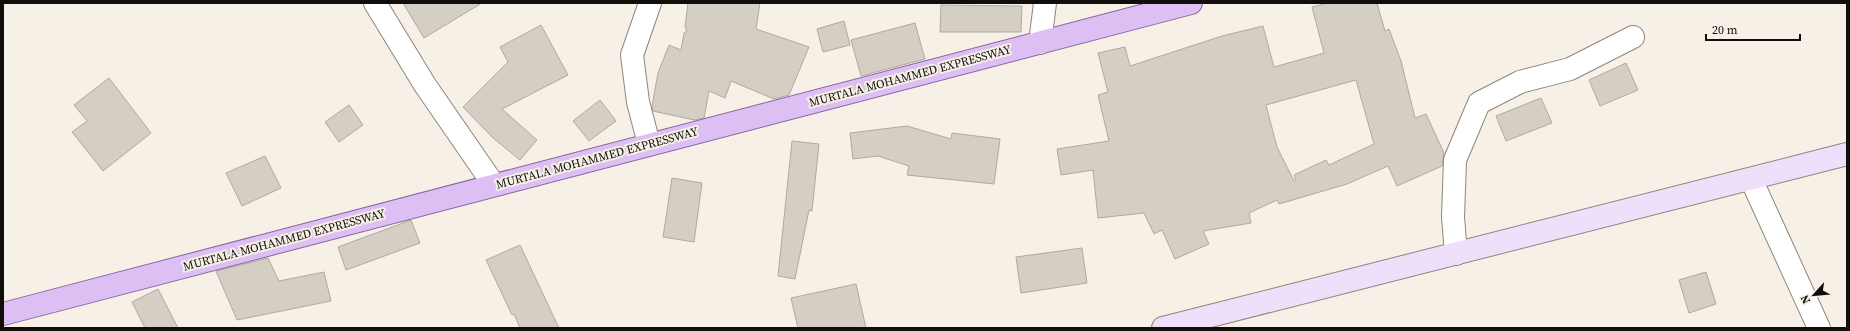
<svg xmlns="http://www.w3.org/2000/svg" width="1850" height="331" font-family="'Source Serif 4',serif">
<style>
.building{fill:#d4cec5;stroke:#afa9a1;fill-rule:evenodd}
.lines{fill:none;stroke-linecap:round;stroke-linejoin:round}
.minor-casing{stroke:#8c867e;stroke-width:24}
.secondary-casing{stroke:#8c867e;stroke-width:24}
.primary-casing{stroke:#87669e;stroke-width:24}
.minor{stroke:#fff;stroke-width:22}
.secondary{stroke:#eedffa;stroke-width:22}
.primary{stroke:#ddbff4;stroke-width:22}
.labels{text-anchor:middle;stroke-width:4;stroke-linejoin:round;paint-order:stroke}
.street-label{font-size:12px;fill:#100e0b;stroke:#f6f0e7}
</style>
<rect width="100%" height="100%" fill="#f6f0e7"/>
<g class="building">
<polygon points="403,3 482,3 424,38"/>
<polygon points="688,3 760,3 756,29 809,47 789,95 774,99 731,81 725,98 709,91 704,118 694,120 653,111 652,106 658,73 669,45 681,50 684,33 687,31 685,27"/>
<path d="M1328,3H1377L1385,31L1389,29L1401,61L1415,118L1426,114L1444,153L1442,166L1397,186L1388,166L1347,184L1279,204L1277,200L1249,213L1251,223L1203,231L1209,244L1175,259L1162,230L1154,234L1144,213L1098,218L1093,170L1061,175L1057,149L1109,141L1098,95L1108,92L1098,53L1125,47L1130,66L1222,36L1263,26L1274,67L1324,53L1312,7ZM1356,80L1374,144L1329,165L1326,160L1294,175L1296,180L1294,181L1277,147L1266,105Z"/>
<polygon points="941,5 1022,6 1021,32 940,32"/>
<polygon points="844,21 850,45 823,52 817,29"/>
<polygon points="915,23 925,59 861,76 851,40"/>
<polygon points="541,25 568,75 502,109 537,140 520,160 493,138 463,107 508,62 500,47"/>
<polygon points="1626,63 1638,90 1600,106 1589,80"/>
<polygon points="109,78 151,133 103,171 72,132 87,121 74,105"/>
<polygon points="1541,98 1552,123 1506,141 1496,116"/>
<polygon points="600,100 616,121 589,141 573,121"/>
<polygon points="349,105 363,125 339,142 325,122"/>
<polygon points="907,126 951,139 952,133 1000,139 994,184 907,175 909,166 878,156 853,159 850,133"/>
<polygon points="792,141 819,144 812,211 809,210 795,279 778,276"/>
<polygon points="265,156 281,188 242,206 226,173"/>
<polygon points="672,178 702,183 694,242 663,237"/>
<polygon points="411,220 420,243 346,270 338,247"/>
<polygon points="520,245 559,328 520,328 514,314 512,315 486,260"/>
<polygon points="1082,248 1087,283 1021,293 1016,257"/>
<polygon points="268,258 279,281 324,272 331,301 237,320 216,271"/>
<polygon points="1706,272 1716,304 1689,313 1679,280"/>
<polygon points="856,284 866,328 798,328 791,298"/>
<polygon points="158,289 178,328 145,328 132,302"/>
</g>
<g class="lines">
<g class="minor-casing">
<g id="minor">
<polyline points="375,3 425,85 494,185"/>
<polyline points="1040,43 1045,3"/>
<polyline points="649,144 638,102 632,55 650,3"/>
<polyline points="1751,179 1819,328"/>
<polyline points="1456,254 1453,217 1455,160 1479,103 1520,82 1570,69 1633,37"/>
</g>
</g>
<g class="secondary-casing">
<polyline id="secondary" points="1163,328 1847,154"/>
</g>
<g class="primary-casing">
<polyline id="primary" points="3,314 1191,3"/>
</g>
<use href="#minor" class="minor"/>
<use href="#secondary" class="secondary"/>
<use href="#primary" class="primary"/>
</g>
<g class="labels">
<g class="street-label">
<text transform="translate(910 76) rotate(-15)" y="4">MURTALA MOHAMMED EXPRESSWAY</text>
<text transform="translate(597 158) rotate(-15)" y="4">MURTALA MOHAMMED EXPRESSWAY</text>
<text transform="translate(284 240) rotate(-15)" y="4">MURTALA MOHAMMED EXPRESSWAY</text>
</g>
</g>
<rect width="1850" height="331" fill="none" stroke="#100e0b" stroke-width="8"/>
<g transform="translate(1814 295) rotate(243)" stroke="#f6f0e7" stroke-width="3" paint-order="stroke">
<path d="M0-3L7 15L0 10L-7 15Z" fill="#100e0b"/>
<text y="-6" font-size="11" font-weight="bold" text-anchor="middle" fill="#100e0b">N</text>
</g>
<path d="M1706 34v6h94v-6" fill="none" stroke="#100e0b" stroke-width="2"/>
<text x="1712" y="34" font-size="12" fill="#100e0b" stroke="#f6f0e7" stroke-width="3" paint-order="stroke">20 m</text>
</svg>
